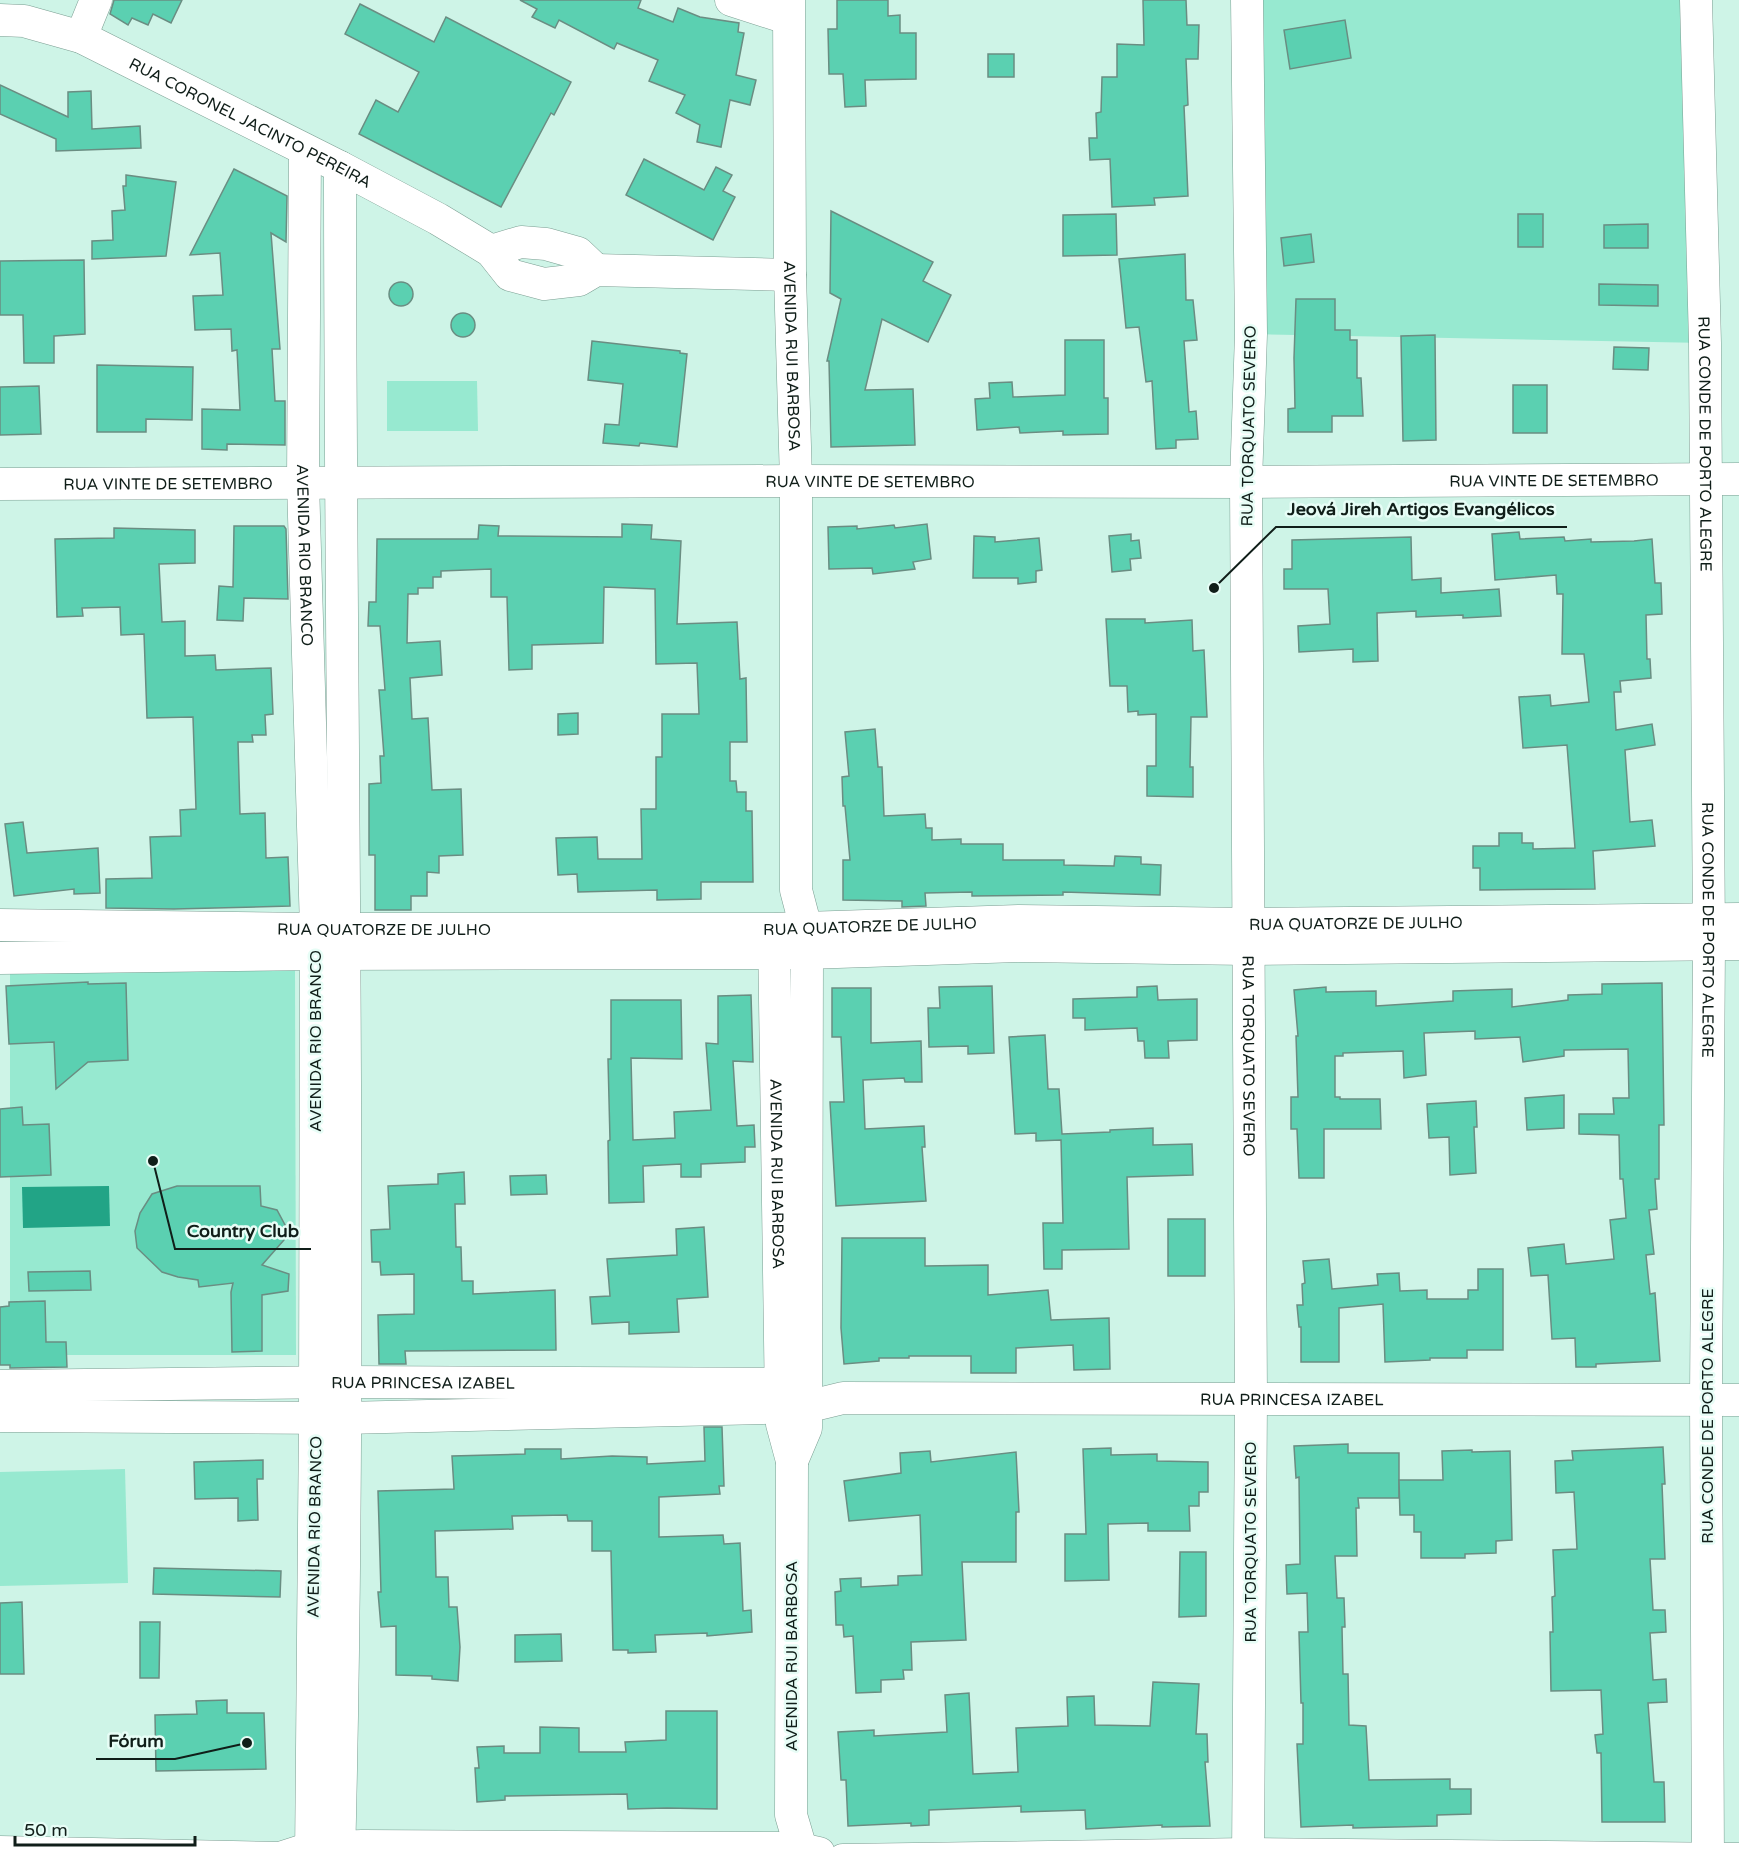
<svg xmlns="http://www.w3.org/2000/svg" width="1739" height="1860" font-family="'Varela Round',sans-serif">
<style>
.green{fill:#97e9d0}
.water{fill:#22a486}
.building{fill:#5bd0b1;stroke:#6a8d82;stroke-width:1.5}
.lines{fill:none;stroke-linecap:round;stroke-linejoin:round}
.minor-casing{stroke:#7b9e92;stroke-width:33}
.minor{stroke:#fff;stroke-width:32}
.labels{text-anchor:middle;stroke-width:5;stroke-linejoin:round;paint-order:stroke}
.street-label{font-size:16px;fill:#101e19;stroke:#e7fdf6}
.leader{fill:none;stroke:#101e19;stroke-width:2}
.callout-dot{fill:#101e19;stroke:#e7fdf6;stroke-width:2}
.callout-label{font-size:18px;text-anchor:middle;font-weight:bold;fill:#101e19;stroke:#e7fdf6;stroke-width:5;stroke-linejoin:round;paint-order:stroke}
</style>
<rect width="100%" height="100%" fill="#cef4e7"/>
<g class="green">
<polygon points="1247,0 1696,0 1705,343 1251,334"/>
<polygon points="387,381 477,381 478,431 387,431"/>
<polygon points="10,968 295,968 296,1355 10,1355"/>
<polygon points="125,1469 128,1583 0,1586 0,1472"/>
</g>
<polygon class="water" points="109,1186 110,1226 23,1228 22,1187"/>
<g class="building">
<polygon points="114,0 182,0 171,23 153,14 148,25 132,18 128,25 110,14"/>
<polygon points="520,0 641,0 638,8 673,22 678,8 700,17 739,23 738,32 744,33 736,75 756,80 750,105 730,100 721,147 697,142 700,125 676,113 685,95 649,81 658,60 617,43 614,49 559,20 555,28 532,17 537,9"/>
<polygon points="837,0 888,0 888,16 900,15 900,33 916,33 916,79 865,80 866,106 845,107 843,74 829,74 828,29 837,29"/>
<polygon points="1143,0 1186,0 1187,25 1199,25 1198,59 1186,59 1188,105 1184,106 1188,196 1154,198 1155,205 1112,207 1110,159 1090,160 1089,138 1097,138 1096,113 1101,112 1102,77 1117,77 1117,44 1144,45"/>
<polygon points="360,4 434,42 446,17 571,82 554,115 551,113 501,207 359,134 376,100 398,112 419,72 345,34"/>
<polygon points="1345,20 1351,58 1290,69 1284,30"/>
<rect x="988" y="54" width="26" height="23"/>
<polygon points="0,85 68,117 68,92 91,91 92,129 140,126 141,148 56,151 56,139 0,114"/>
<polygon points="644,159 704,190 716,167 732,175 723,191 735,197 713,240 626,195"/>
<polygon points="234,169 287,196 286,242 271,233 280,349 272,349 275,401 285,401 285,445 227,444 227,450 202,449 202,409 240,410 237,350 232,351 231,329 195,330 193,296 223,295 220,253 190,255"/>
<polygon points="126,175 176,182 166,256 92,259 92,241 113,240 112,211 125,210 123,186 126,186"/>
<polygon points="831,211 933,262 923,281 951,295 928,342 882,319 865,390 913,389 915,445 831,447 829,361 827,361 841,299 830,293"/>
<polygon points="1116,214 1117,255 1063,256 1063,215"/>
<rect x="1518" y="214" width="25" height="33"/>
<polygon points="1648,224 1648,248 1604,248 1604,225"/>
<polygon points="1311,234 1314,262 1284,266 1281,238"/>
<polygon points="1185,254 1186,300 1193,300 1197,340 1184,341 1189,412 1196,411 1198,439 1176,440 1176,448 1156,449 1152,381 1146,382 1139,327 1126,328 1119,259"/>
<polygon points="84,260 85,334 54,336 54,363 24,363 23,315 0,315 0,261"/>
<circle cx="401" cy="294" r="12"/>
<polygon points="1599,284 1658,285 1658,306 1599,305"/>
<polygon points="1296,299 1335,299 1335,330 1350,330 1350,340 1357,340 1357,378 1361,378 1363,416 1332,416 1332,432 1288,432 1288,409 1295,408 1294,358"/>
<circle cx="463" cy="325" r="12"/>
<polygon points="1435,335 1436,440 1403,441 1401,336"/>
<polygon points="1065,340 1104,340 1104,398 1108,398 1108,434 1063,435 1063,431 1020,433 1019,427 977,430 975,399 990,398 989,383 1012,382 1013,397 1065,395"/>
<polygon points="592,341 680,351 680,353 687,354 677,447 640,443 639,446 603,443 605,424 619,425 623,384 588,380"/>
<polygon points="1614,347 1649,348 1648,370 1613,369"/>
<polygon points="97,365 193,367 192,420 146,419 146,432 97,432"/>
<rect x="1513" y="385" width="34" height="48"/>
<polygon points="39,386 41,434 0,435 0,387"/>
<polygon points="622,524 652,525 651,539 681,541 677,624 737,622 740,679 746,678 747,742 730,742 730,781 736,781 737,792 746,792 746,811 752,811 753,882 701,882 701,899 657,900 657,890 578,892 577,874 558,875 556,838 597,837 598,859 642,859 641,809 656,809 656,757 662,757 662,714 699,714 697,663 656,664 655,589 604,587 603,643 532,645 532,669 509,670 507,597 491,597 491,569 441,571 441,577 433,577 433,588 418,588 418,594 408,594 407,643 440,641 442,675 410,678 412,719 428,718 432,790 461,789 463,855 439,856 439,873 427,872 427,896 411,896 411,910 375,910 375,855 369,855 369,784 381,783 380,756 384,756 379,690 385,690 380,626 368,626 369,602 376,602 377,539 478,539 479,525 499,526 498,536 622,537"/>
<polygon points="927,524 931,559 913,562 915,569 873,574 872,568 829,569 828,527 857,526 857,529 894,525 895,528"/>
<polygon points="234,526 284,526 286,529 288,599 244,598 243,621 217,620 219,586 233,587"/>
<polygon points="114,528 195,530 195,563 159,564 162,622 185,621 185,656 215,655 216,670 271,668 273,714 265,715 266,735 252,735 253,742 238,742 240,814 265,813 266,858 288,857 290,906 174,909 106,908 106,879 152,878 150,837 181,836 180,810 196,809 193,717 147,718 144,634 121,635 120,607 82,608 83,616 57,617 55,539 114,538"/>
<polygon points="1519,532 1520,539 1564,537 1565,541 1591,539 1591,542 1634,541 1652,539 1655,583 1661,583 1662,614 1646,615 1647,659 1650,659 1651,678 1620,681 1621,692 1614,692 1616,730 1652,724 1655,745 1625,750 1630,822 1652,820 1655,846 1593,851 1595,889 1480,890 1480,868 1473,868 1473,846 1499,846 1499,833 1522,833 1522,843 1533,843 1533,849 1575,848 1567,745 1523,748 1519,697 1550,695 1551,706 1589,702 1584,654 1562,654 1563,594 1557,594 1556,575 1495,580 1492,534"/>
<polygon points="1131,534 1131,541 1139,540 1141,558 1130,559 1131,570 1112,572 1109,536"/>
<polygon points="974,536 995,537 995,542 1039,538 1042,570 1036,571 1036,582 1018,584 1018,578 973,578"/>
<polygon points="1411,537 1412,580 1441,578 1441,593 1499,589 1501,616 1463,618 1463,615 1416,617 1416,611 1377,613 1378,661 1353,662 1353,649 1299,652 1298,626 1330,624 1328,589 1284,589 1284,569 1292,569 1292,540"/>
<polygon points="1106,619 1145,619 1145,623 1192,620 1193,651 1204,650 1207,717 1191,717 1190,767 1193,767 1193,797 1147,796 1147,766 1156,766 1156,714 1138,715 1138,711 1128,712 1127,686 1110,686"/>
<polygon points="578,713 578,734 558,735 558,714"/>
<polygon points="875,729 878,767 882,767 884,816 925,814 926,828 932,828 932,840 961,839 961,844 1003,844 1003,860 1064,860 1064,865 1114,866 1115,856 1141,857 1141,864 1161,865 1160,895 1063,892 1063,895 972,896 972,892 925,893 926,906 902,907 902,901 843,900 843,860 850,860 845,806 843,806 842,777 849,776 845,732"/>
<polygon points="23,822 27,853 98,848 100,893 74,894 74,889 14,896 5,824"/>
<polygon points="88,982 88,984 126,983 128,1060 88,1062 56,1089 54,1042 9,1044 6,986"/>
<polygon points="1662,983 1664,1125 1659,1125 1659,1179 1655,1179 1657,1209 1649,1210 1654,1254 1646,1255 1650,1294 1655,1293 1660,1361 1596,1364 1596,1367 1576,1367 1575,1338 1552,1339 1548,1275 1531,1276 1528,1248 1564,1244 1566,1264 1614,1259 1610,1220 1626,1218 1623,1179 1620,1179 1619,1135 1579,1134 1579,1114 1614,1114 1613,1098 1629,1098 1628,1049 1564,1050 1564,1056 1523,1062 1520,1037 1475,1039 1475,1031 1424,1033 1426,1075 1404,1078 1403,1051 1343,1053 1343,1056 1335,1056 1335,1097 1340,1097 1340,1099 1380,1099 1381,1129 1324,1129 1324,1178 1299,1178 1297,1129 1291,1129 1291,1097 1298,1097 1296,1036 1298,1036 1294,990 1326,987 1326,992 1376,991 1376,1006 1453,1001 1453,991 1512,989 1512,1007 1568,1000 1568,995 1602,994 1602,984"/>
<polygon points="992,986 994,1053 968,1054 968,1046 929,1047 928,1008 940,1008 939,987"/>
<polygon points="1157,986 1158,1000 1197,999 1197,1040 1168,1041 1169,1058 1145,1058 1144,1041 1138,1041 1137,1028 1085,1030 1085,1018 1073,1018 1073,999 1137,997 1137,987"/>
<polygon points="832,988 871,988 871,1043 921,1041 922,1082 905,1082 904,1078 863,1080 865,1129 924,1126 925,1147 922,1147 926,1201 836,1206 830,1102 844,1102 841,1037 832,1037"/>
<polygon points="751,995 753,1062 733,1061 737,1126 754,1125 755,1147 745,1147 745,1162 701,1164 701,1177 681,1177 681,1164 643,1166 644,1202 609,1203 608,1141 610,1140 608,1059 611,1059 611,1000 681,1000 682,1059 631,1058 633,1140 675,1138 674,1112 711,1110 706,1043 718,1044 718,996"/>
<polygon points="1045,1035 1048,1089 1059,1089 1062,1134 1110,1132 1110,1130 1153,1128 1153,1145 1192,1144 1193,1175 1127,1177 1129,1249 1062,1250 1062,1269 1044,1269 1043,1223 1063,1223 1061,1140 1036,1141 1036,1133 1015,1134 1009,1037"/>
<polygon points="1564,1095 1564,1128 1527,1130 1525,1098"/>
<polygon points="1476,1101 1477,1127 1474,1127 1476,1173 1450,1175 1449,1137 1429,1138 1427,1104"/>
<polygon points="22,1107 23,1125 49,1124 51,1175 0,1177 0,1109"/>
<polygon points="464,1172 465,1204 455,1204 456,1247 461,1247 462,1281 473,1281 473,1294 555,1290 556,1350 405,1351 406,1364 379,1364 378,1315 414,1314 414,1274 381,1275 380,1262 372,1262 371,1230 390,1229 388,1186 438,1184 438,1174"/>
<polygon points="546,1175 547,1194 511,1195 510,1176"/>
<polygon points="177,1186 260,1186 261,1206 277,1210 285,1225 284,1240 262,1265 289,1274 288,1291 262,1295 262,1351 232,1352 231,1292 233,1283 199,1287 198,1280 178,1277 162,1272 137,1248 135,1231 140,1213 152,1194"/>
<rect x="1168" y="1219" width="37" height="57"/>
<polygon points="704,1227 708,1297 677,1299 679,1332 629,1334 629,1322 592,1324 590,1297 610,1296 607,1259 677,1255 676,1229"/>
<polygon points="842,1238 925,1238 925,1266 988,1265 988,1295 1048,1290 1051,1320 1109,1318 1110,1369 1074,1370 1073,1345 1016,1348 1016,1373 971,1373 971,1356 909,1356 909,1358 879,1358 879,1361 844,1364 841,1328"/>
<polygon points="1329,1259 1332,1289 1378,1285 1377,1274 1399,1273 1400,1291 1427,1290 1427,1299 1468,1299 1468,1290 1478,1290 1478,1269 1503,1269 1503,1350 1467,1350 1467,1358 1430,1358 1430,1360 1385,1362 1383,1304 1339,1308 1339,1362 1301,1362 1301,1327 1299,1327 1297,1305 1303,1305 1302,1284 1305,1283 1303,1261"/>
<polygon points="90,1271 91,1290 29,1291 28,1272"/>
<polygon points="45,1301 46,1342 66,1342 67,1367 10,1368 10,1365 0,1365 0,1307 9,1306 9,1302"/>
<polygon points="704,1427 722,1427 724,1486 719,1486 720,1494 659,1497 659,1537 723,1535 724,1544 740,1543 743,1611 751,1610 752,1632 707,1636 707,1633 655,1635 656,1652 628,1653 628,1650 613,1650 611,1551 592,1551 592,1521 568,1521 567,1515 512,1516 513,1529 435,1531 436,1577 448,1577 449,1607 457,1607 460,1647 458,1681 432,1679 432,1676 396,1675 396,1626 381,1627 378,1592 381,1592 378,1491 454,1489 452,1456 525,1454 525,1449 561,1449 561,1459 612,1456 647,1457 647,1464 705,1461"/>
<polygon points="1348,1444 1348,1453 1399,1453 1399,1498 1358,1498 1359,1508 1356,1508 1357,1556 1335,1556 1337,1598 1344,1598 1345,1627 1342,1627 1343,1674 1348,1674 1349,1725 1366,1726 1369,1780 1450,1779 1450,1789 1471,1789 1471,1814 1437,1815 1437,1826 1353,1828 1353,1825 1301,1827 1297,1744 1303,1744 1303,1703 1301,1703 1299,1632 1308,1632 1307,1593 1287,1594 1286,1565 1300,1564 1299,1477 1296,1478 1294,1446"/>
<polygon points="1663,1447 1665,1484 1662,1484 1665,1559 1650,1559 1653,1610 1665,1610 1666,1632 1650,1633 1653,1680 1666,1679 1667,1702 1648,1703 1654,1782 1664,1782 1665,1822 1602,1822 1601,1753 1597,1753 1595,1735 1603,1734 1601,1690 1551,1691 1550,1632 1553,1632 1552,1597 1555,1596 1553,1550 1577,1549 1574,1492 1556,1493 1555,1461 1573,1460 1572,1451"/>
<polygon points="1111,1448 1111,1455 1157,1454 1157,1461 1208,1462 1208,1492 1199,1492 1199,1506 1189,1506 1190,1531 1148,1531 1148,1523 1108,1524 1109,1580 1065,1581 1065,1534 1086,1534 1083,1449"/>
<polygon points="1472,1450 1472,1452 1510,1451 1512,1540 1496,1541 1496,1553 1465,1554 1465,1558 1421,1558 1421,1532 1414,1532 1414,1515 1400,1515 1399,1480 1443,1480 1442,1451"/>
<polygon points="930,1451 931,1462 1016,1452 1019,1512 1016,1512 1016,1562 962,1562 966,1640 911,1642 912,1670 903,1670 904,1679 881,1680 881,1692 856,1693 853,1636 844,1637 843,1625 836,1625 835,1592 841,1591 840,1579 861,1578 861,1587 898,1585 898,1576 922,1575 920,1515 849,1521 844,1481 901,1473 900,1453"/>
<polygon points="263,1460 263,1479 257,1479 258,1520 238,1521 238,1498 195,1499 194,1462"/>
<polygon points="1180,1552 1206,1552 1206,1616 1179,1617"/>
<polygon points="154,1568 281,1571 280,1597 153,1594"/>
<polygon points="22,1602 24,1674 0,1674 0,1603"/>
<polygon points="140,1622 160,1622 159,1678 140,1678"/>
<polygon points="561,1634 562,1661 515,1662 515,1635"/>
<polygon points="1153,1682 1199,1684 1196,1734 1207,1734 1208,1762 1205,1762 1210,1826 1162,1827 1162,1825 1086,1829 1085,1810 1021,1812 1021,1806 929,1810 929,1825 911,1826 911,1823 848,1826 846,1780 841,1780 838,1732 874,1730 874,1736 947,1732 945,1695 969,1693 973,1774 1018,1772 1016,1728 1068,1726 1067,1697 1094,1696 1095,1725 1150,1726"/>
<polygon points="227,1700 227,1713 264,1713 266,1769 156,1771 155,1715 197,1714 196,1701"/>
<polygon points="666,1711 717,1711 717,1809 667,1808 628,1809 627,1794 505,1796 505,1800 477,1802 475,1768 479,1768 477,1747 504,1746 504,1753 540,1753 540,1727 579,1728 579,1752 626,1752 625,1742 666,1740"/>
</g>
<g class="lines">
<g class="minor-casing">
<g id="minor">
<polyline points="731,0 787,18"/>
<path id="s1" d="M789,0L790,275L796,481V890L806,928L807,953L806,1428L792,1461"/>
<path id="s2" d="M1247,0L1251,334L1246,482L1251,1399L1248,1860"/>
<path id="s3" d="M1696,0L1705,343L1709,943L1706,1400L1708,1860"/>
<path id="s4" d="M0,20L24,21L81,37L340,167L438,219L491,251L510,275L544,284L579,280L596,270L790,275"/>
<polyline points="81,37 96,0"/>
<path id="s5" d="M305,150L303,482L316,929L315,1417L311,1860"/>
<polyline points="491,251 521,242 546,244 578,253 596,270"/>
<path id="s6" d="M0,484L796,481L1246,482L1739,479"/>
<path id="s7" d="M0,925L316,929H774L1019,921L1250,924L1739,919"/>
<path id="s8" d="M774,931L781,1407L782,1424L792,1461L791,1815L801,1849L802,1860"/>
<polyline points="0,958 315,954 807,953 1019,946 1250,949 1739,944"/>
<path id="s9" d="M0,1386L344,1382L800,1384"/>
<path id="s10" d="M0,1416L345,1418L806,1407L843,1398L1739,1400"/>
<polyline points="0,1852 280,1858 311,1848 362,1846 778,1848 801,1849 819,1853"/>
<path d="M339,1860C353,1296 340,731 340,167"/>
<polyline points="843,1860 1248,1854 1739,1859"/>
</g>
</g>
<use href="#minor" class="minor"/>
</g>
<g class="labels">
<g class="street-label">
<text dy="6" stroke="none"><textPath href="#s4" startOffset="273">RUA CORONEL JACINTO PEREIRA</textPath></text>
<text dy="6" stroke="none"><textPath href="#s1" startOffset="356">AVENIDA RUI BARBOSA</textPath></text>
<text transform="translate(1248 426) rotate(-89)" y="6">RUA TORQUATO SEVERO</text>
<text dy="6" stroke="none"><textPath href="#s3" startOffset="444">RUA CONDE DE PORTO ALEGRE</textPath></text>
<text dy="6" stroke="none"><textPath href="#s6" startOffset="1554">RUA VINTE DE SETEMBRO</textPath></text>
<text dy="6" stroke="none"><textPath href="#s6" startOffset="870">RUA VINTE DE SETEMBRO</textPath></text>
<text dy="6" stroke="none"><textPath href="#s6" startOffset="168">RUA VINTE DE SETEMBRO</textPath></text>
<text dy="6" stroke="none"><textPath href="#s5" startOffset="405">AVENIDA RIO BRANCO</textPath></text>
<text dy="6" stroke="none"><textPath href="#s7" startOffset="1356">RUA QUATORZE DE JULHO</textPath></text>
<text dy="6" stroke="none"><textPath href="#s7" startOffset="870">RUA QUATORZE DE JULHO</textPath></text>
<text dy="6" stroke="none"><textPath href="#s7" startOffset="384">RUA QUATORZE DE JULHO</textPath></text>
<text dy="6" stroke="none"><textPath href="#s3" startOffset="930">RUA CONDE DE PORTO ALEGRE</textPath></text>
<text transform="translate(315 1041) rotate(-90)" y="6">AVENIDA RIO BRANCO</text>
<text dy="6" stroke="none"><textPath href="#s2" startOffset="1056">RUA TORQUATO SEVERO</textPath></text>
<text dy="6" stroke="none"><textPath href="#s8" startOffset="243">AVENIDA RUI BARBOSA</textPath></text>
<text dy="6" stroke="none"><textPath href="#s9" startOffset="423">RUA PRINCESA IZABEL</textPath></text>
<text dy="6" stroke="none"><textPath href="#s10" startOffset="1293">RUA PRINCESA IZABEL</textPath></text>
<text transform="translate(1707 1416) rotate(-90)" y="6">RUA CONDE DE PORTO ALEGRE</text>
<text transform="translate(314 1527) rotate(-89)" y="6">AVENIDA RIO BRANCO</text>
<text transform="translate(1250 1542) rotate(-90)" y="6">RUA TORQUATO SEVERO</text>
<text transform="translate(791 1656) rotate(-90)" y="6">AVENIDA RUI BARBOSA</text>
</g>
</g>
<path class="leader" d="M1214 588L1276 527H1567M153 1161L175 1249H311M247 1743L175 1759H96"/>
<g class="callout-dot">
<circle cx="1214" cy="588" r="6"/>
<circle cx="153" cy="1161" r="6"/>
<circle cx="247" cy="1743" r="6"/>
</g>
<g class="callout-label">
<text x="1421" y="515">Jeová Jireh Artigos Evangélicos</text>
<text x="243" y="1237">Country Club</text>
<text x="136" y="1747">Fórum</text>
</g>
<path d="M15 1836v9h180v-9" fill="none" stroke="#101e19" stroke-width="3"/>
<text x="24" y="1836" font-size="18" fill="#101e19" stroke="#e7fdf6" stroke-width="4.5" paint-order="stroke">50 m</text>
</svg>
